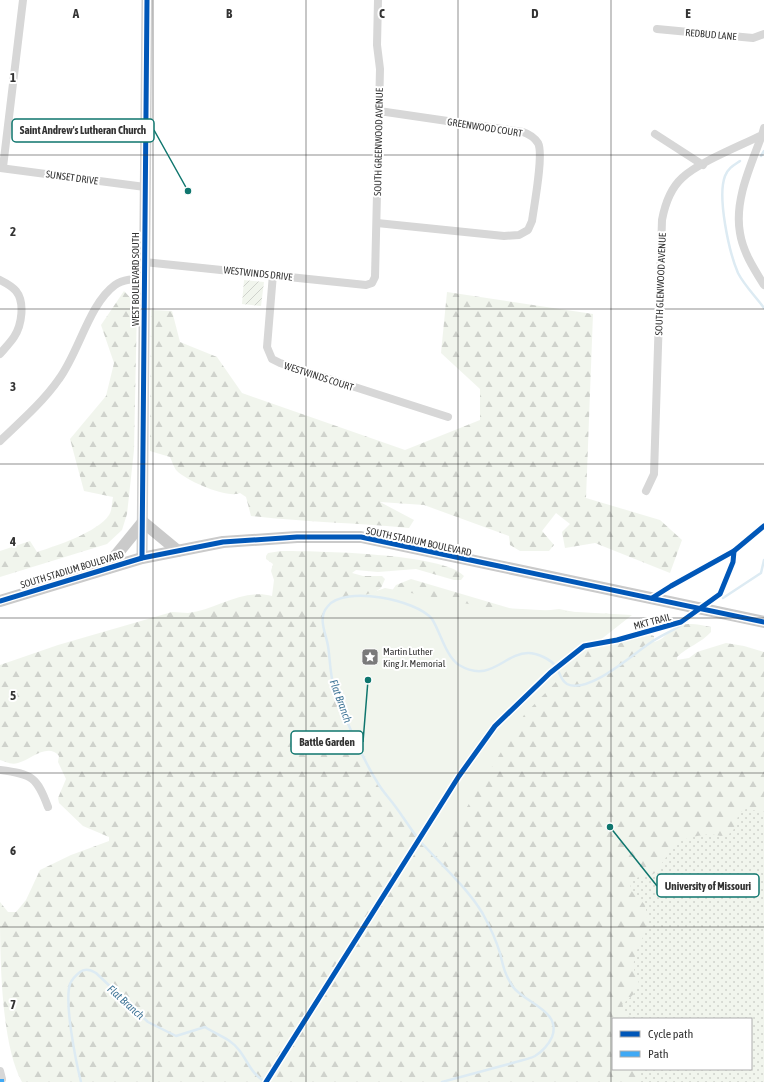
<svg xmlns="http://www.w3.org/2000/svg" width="764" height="1082" font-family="'Asap Condensed',sans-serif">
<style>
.grass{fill:url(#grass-dots);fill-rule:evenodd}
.forest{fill:url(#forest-firs)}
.park{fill:#f1f5ed}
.garden{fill:url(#garden-furrows)}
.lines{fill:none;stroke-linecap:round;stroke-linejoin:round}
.stream{stroke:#ddebf3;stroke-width:2.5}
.minor{stroke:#d7d7d7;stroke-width:8}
.secondary{stroke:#d0d0d0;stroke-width:11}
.primary{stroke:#cacaca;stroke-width:12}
.quiet{stroke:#3fa9f5;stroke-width:4;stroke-dasharray:8 4;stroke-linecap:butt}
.cycleway-casing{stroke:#fff;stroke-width:8}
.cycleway{stroke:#0057b8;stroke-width:5}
.grid{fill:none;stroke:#333;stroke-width:1;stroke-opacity:0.55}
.labels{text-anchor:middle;stroke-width:4;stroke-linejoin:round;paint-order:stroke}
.street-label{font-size:10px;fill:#333;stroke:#fff}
.poi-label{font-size:10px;fill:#333;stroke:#fff;text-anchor:start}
.water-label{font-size:11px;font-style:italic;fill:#3f7597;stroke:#fff}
.grid-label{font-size:13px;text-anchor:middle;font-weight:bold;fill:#333;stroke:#fff;stroke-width:4;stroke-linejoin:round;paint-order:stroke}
.leader{fill:none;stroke:#0f766e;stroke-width:1.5}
.callout-dot{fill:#0f766e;stroke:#fff;stroke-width:1.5}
.callout{fill:#fff;stroke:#0f766e;stroke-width:1.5}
.callout-label{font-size:11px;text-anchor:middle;font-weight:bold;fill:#333}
</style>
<defs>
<pattern id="grass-dots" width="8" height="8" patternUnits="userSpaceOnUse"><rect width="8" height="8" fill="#f1f5ed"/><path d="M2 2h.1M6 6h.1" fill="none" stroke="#cfd2cc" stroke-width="1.8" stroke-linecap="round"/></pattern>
<pattern id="forest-firs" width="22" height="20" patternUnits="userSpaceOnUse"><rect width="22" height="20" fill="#f1f5ed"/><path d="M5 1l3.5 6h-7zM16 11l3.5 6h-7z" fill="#cfd2cc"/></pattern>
<pattern id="garden-furrows" width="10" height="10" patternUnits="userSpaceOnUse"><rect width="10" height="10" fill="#f1f5ed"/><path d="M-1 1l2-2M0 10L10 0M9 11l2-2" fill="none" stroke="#cfd2cc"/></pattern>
</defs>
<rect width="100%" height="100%" fill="#fff"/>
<path class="grass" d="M764,761V1082H549L611,935L638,860ZM613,1019H751V1069H613Z"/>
<g class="forest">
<path d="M124,291L137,305L134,450L127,514L122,530L107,544L0,577V551L30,541L37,552C56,546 98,532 109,515C112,511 112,502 113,497L84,491L70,439L106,396L114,363L101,325Z"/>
<path d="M447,292L593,314L586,498L660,520L682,540L670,573L595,543L565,548L562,532L570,524L556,513L542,531L554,545L549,551H520L510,545L509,536L424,505L380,502L414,520L409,528C356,523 304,522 251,516L246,497L240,493C228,499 187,481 177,471C174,468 172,461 170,457L150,451L151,310L172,311L180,342L217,357L242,393L405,450L480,420V389L441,353Z"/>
<path d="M281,551C315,551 444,553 464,576L461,580H454L416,569L378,572L356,570L352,573L363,576H382L385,579L381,588L375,592L389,595L396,585L411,579L526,613L559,609L594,616H600L606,613L613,616L599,639L601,643L621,642L651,635L654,636V642C663,640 664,635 672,630C684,621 697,624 711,627V632C701,643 687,647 677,657V660L689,658L697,652L726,643L744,646L764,652V812L746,809L739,813L734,829L729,834L721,836L710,834L691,837L676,843L655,873C648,878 634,874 631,884C628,892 640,898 644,904C646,907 647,914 647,919C649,935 631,951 634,969C635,976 642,982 637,989C634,995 627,1000 622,1005L625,1013L632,1019H613V1069H642L639,1073V1082H22C0,1043 0,950 0,902L8,912H16L26,900L40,870L71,855L109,841V837L83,826L59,803L58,798L66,779L58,762L59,756C48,742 30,760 18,763C11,765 7,762 0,760V665L58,645L172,612C177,612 183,613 188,613C216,610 243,588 272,596L274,580L271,571L273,564L266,559V556L268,553Z"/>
</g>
<polygon class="park" points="385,588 484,607 632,615 585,652 524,715 436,857 420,841 379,786 344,712 333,681 328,645 323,624 323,616 327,607 335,600 344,597 362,596"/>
<polygon class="garden" points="244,280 264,282 261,306 242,304"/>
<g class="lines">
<g class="stream">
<polyline points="761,156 764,151"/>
<path d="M740,161C734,165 728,168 725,176C717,197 729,252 738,273C744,285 756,297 764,308"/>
<polyline points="723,598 761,573 764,560"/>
<path d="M81,1082C76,1062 64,1003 70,984C72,979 75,976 80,972C85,968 91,970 96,973L148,1022L176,1036L205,1027C217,1035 230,1038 239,1050C249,1063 250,1072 265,1082"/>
<path d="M442,1082C465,1076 487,1070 509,1064C517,1061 527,1060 535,1056C542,1052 549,1044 552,1037C562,1011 525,1003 513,987C505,975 503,966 500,953C496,940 489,925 483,914C466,886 441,865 420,841C411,830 404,818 395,806C390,799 384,793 379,785C363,760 342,713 333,683C330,672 330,658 328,646C326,633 317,618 328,606C345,585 417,600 432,619C440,631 446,657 459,665C491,684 504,653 528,653C537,653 551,659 556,667C560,672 560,680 567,684C588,695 633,654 650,643C663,634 674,631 687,621"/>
</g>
<g class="minor">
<polyline points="657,29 753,38 764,34"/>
<polyline points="655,134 703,165"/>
<path d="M762,135C751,165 734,200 740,233C743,252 754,269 764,285"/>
<polyline points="3,167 23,0"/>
<polyline points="0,168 145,187"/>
<path d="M377,223L504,236L519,235L528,230L532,221C534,206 544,154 538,143C534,137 529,134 523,132L379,111"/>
<polyline points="144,262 366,285 372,283 375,277 380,69 377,45 378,0"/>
<polyline points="273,274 267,347 272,359 280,363 448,417"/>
<path d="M0,280C6,283 12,286 16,291C25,302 22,325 14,337C10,343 5,348 0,354"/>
<path d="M0,441C20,422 43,402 59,379C79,352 89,304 115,285C123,279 134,279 144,279"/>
<path d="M646,491L654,474L662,220C665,204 670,189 682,178C699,162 740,146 762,135L764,128"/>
<path d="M0,770C32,774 37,777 48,807"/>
<polyline points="0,1071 2,1079"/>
</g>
<polyline class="secondary" points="142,558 147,0"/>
<g class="primary">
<polyline points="108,568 108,565 143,522 178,551"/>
<polyline points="0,601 142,558 223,542 297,537 361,537 764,622"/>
</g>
<polyline class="quiet" points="2,1079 2,1082"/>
<g class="cycleway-casing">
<g id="cycleway">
<polyline points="142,558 147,0"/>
<polyline points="652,598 671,586 734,551 764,526"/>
<polyline points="0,601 142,558 223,542 297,537 361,537 764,622"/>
<polyline points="266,1082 459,776 495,726 550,673 584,646 617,640 681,622 720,594 733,562 734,551"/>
</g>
</g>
<use href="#cycleway" class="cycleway"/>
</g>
<path class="grid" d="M153,0V1082M306,0V1082M458,0V1082M611,0V1082M0,155H764M0,309H764M0,464H764M0,618H764M0,773H764M0,927H764"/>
<defs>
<g id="sight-square" transform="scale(0.9)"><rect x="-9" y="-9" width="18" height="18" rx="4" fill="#7a7a7a" stroke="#fff"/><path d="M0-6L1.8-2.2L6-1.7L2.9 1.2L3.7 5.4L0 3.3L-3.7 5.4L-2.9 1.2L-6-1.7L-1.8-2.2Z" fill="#fff"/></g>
</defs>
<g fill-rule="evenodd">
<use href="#sight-square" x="370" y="657"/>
</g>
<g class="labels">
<g class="street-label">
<text transform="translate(711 34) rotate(5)" y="4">REDBUD LANE</text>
<text transform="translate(485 127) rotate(9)" y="4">GREENWOOD COURT</text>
<text transform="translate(378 142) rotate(-89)" y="4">SOUTH GREENWOOD AVENUE</text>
<text transform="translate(72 177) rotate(8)" y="4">SUNSET DRIVE</text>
<text transform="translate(258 273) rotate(6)" y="4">WESTWINDS DRIVE</text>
<text transform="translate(135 279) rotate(-90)" y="4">WEST BOULEVARD SOUTH</text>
<text transform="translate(660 284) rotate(-88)" y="4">SOUTH GLENWOOD AVENUE</text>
<text transform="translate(319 376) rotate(18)" y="4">WESTWINDS COURT</text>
<text transform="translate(419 541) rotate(12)" y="4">SOUTH STADIUM BOULEVARD</text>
<text transform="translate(72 569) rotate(-17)" y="4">SOUTH STADIUM BOULEVARD</text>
<text transform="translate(652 621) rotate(-15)" y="4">MKT TRAIL</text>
</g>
<g class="poi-label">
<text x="383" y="655">Martin Luther<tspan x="383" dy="12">King Jr. Memorial</tspan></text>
</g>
<g class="water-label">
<text transform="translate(341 701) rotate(70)" y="4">Flat Branch</text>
<text transform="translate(126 1002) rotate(42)" y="4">Flat Branch</text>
</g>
</g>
<g class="grid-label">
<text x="76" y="18">A</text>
<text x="229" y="18">B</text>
<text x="382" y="18">C</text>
<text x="535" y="18">D</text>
<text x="688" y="18">E</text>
<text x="13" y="82">1</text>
<text x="13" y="236">2</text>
<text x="13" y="391">3</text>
<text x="13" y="546">4</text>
<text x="13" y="700">5</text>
<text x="13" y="855">6</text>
<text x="13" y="1009">7</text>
</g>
<path class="leader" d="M188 191L154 130M368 680L363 742M610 827L657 886"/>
<g class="callout-dot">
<circle cx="188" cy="191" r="4"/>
<circle cx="368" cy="680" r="4"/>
<circle cx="610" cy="827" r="4"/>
</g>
<g class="callout">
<rect x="12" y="119" width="142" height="23" rx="4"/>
<rect x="291" y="731" width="72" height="23" rx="4"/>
<rect x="657" y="874" width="102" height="23" rx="4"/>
</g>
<g class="callout-label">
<text x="83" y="134">Saint Andrew's Lutheran Church</text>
<text x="327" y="746">Battle Garden</text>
<text x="708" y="890">University of Missouri</text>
</g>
<rect x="612" y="1018" width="140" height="52" fill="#ffffff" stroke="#adadad"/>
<rect x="620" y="1031" width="20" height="6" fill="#0057b8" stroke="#adadad"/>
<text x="648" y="1038" font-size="12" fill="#333333">Cycle path</text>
<rect x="620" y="1051" width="20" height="6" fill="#3fa9f5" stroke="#adadad"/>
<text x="648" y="1058" font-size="12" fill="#333333">Path</text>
</svg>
